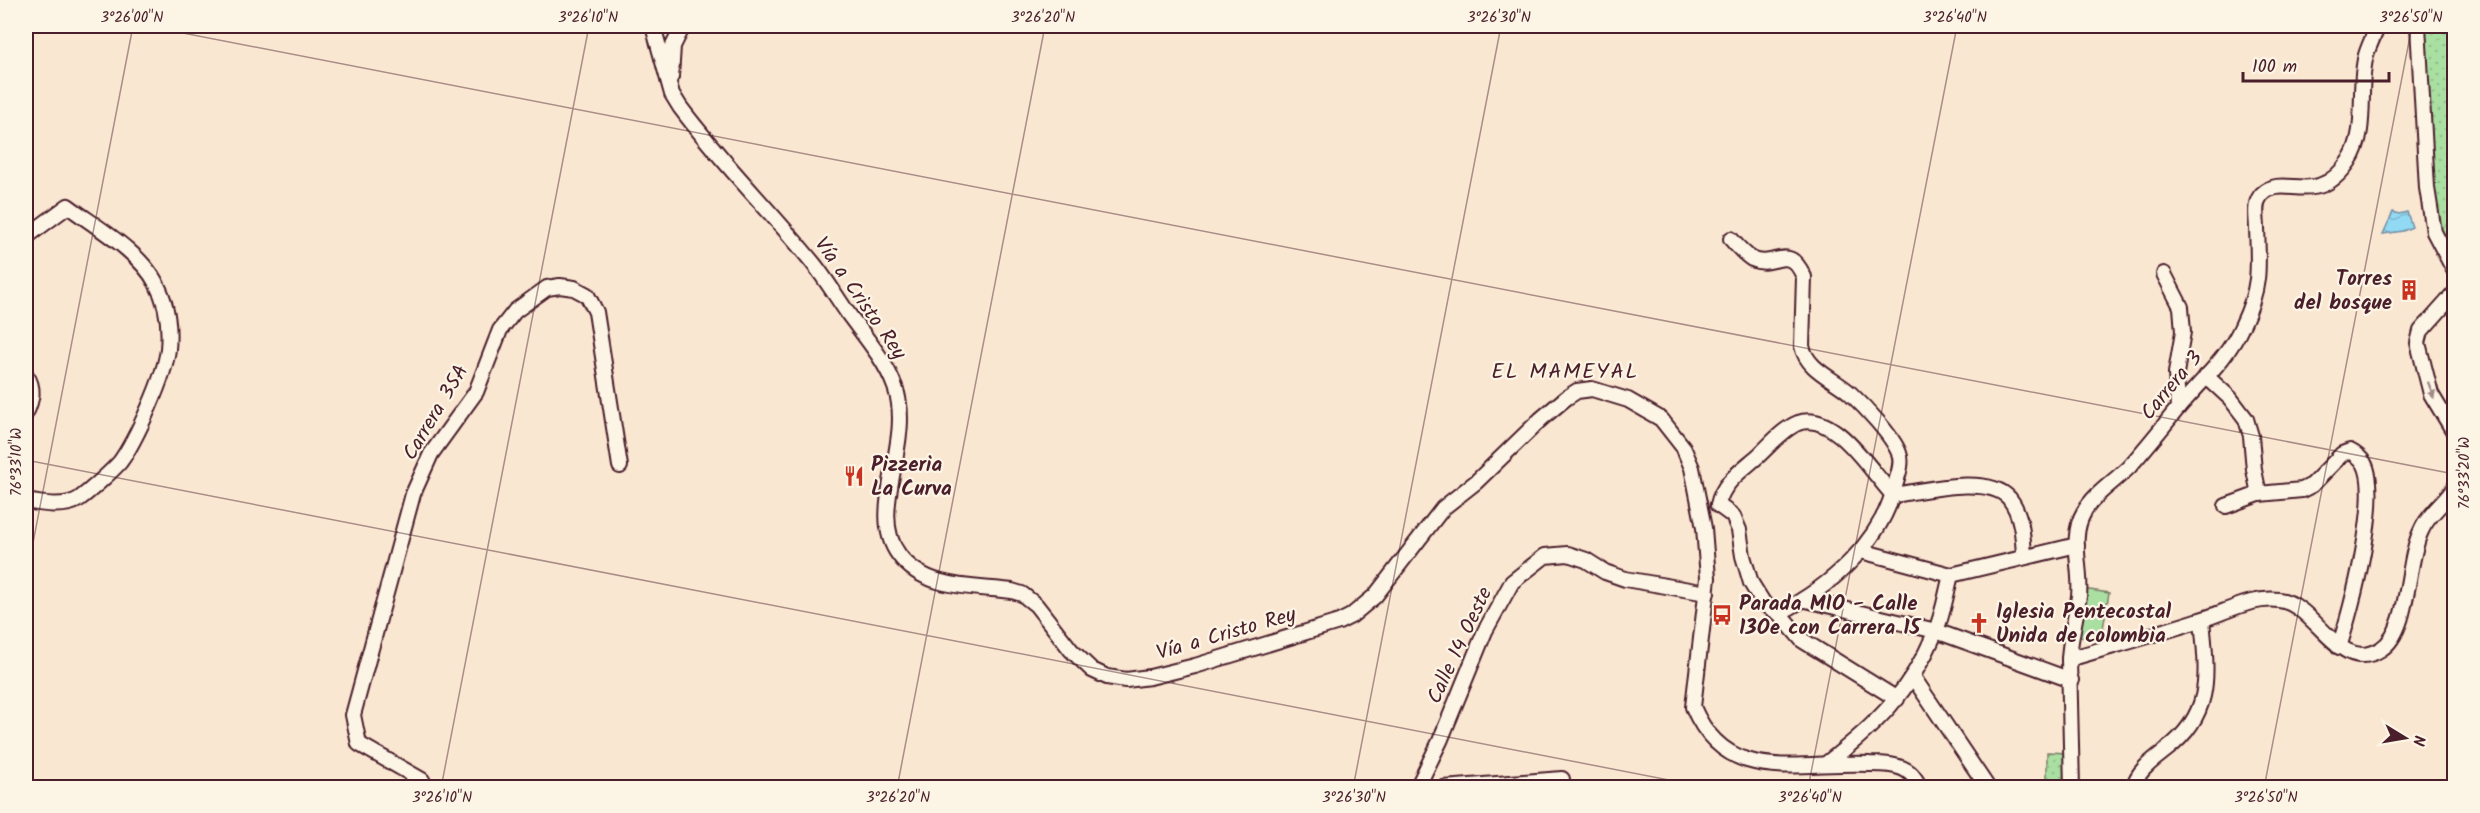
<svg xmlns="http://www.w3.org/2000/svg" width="2480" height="813" font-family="Kalam,sans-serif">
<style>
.grass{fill:#aadfa2;stroke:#7a7f66;stroke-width:1.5}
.park{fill:url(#park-dots);stroke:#7a7f66;stroke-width:1.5}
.water{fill:url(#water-waves);stroke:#758fa4;stroke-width:1.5}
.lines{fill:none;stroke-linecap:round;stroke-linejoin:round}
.minor-casing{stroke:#4a1f2b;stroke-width:18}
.minor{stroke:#fcf5e5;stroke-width:14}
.oneway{fill:#a38a88}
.ticks{fill:none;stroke:#4a1f2b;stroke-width:1.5;stroke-opacity:0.45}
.labels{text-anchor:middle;stroke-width:4.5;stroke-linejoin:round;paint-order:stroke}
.poi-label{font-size:21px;font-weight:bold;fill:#4a1f2b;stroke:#fcf5e5;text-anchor:start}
.street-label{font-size:21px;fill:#4a1f2b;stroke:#fcf5e5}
.neighbourhood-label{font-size:22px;letter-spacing:1.5px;fill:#4a1f2b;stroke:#fcf5e5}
.neatline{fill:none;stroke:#4a1f2b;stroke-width:2}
.ticks-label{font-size:15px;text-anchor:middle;fill:#4a1f2b}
</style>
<defs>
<pattern id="park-dots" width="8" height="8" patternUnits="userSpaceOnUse" patternTransform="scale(1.5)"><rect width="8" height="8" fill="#aadfa2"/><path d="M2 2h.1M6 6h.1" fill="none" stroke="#94bf8c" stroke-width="1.8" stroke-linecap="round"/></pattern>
<pattern id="water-waves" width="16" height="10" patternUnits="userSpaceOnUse" patternTransform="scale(1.5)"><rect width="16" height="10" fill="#92daf4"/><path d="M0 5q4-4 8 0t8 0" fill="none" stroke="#7fbbd1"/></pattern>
</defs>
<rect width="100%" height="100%" fill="#fae7d2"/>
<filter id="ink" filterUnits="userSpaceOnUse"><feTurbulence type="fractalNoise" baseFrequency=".0167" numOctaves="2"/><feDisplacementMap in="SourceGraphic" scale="12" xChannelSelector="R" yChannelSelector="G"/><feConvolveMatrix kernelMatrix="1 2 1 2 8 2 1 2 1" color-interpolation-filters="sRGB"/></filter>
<g filter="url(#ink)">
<polygon class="grass" points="2083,589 2109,593 2101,640 2075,636"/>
<g class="park">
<polygon points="2418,26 2454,26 2454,270 2434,232"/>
<polygon points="2047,752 2070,753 2070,787 2047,788"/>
</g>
<polygon class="water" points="2393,212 2399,214 2407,212 2412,227 2403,231 2383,234"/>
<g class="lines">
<g class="minor-casing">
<g id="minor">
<path d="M653,26L672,94L680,107C721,162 770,210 813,263C826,279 837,298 849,315C866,338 885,360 895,387C915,442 866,511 899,555C925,590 973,586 1012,591L1022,594L1036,605L1071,650L1092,670L1107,677L1126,680L1150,677L1195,666L1339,622L1351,616L1375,596L1443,508L1476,482L1541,419L1566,398L1577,391L1592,389L1628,400L1661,419L1683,447L1692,468L1704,528L1708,578L1693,707C1727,788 1800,760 1870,764C1882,764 1900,764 1910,773C1914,776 1917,783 1921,788"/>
<polyline points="2418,26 2427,188 2434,232 2454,270"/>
<polyline points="671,77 673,46 683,26"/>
<path d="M26,237L68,206C96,227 140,252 156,283C167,303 170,327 168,349C165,376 136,440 120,462C111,472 90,491 79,499C65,508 42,504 26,501"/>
<path d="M1731,239C1737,246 1744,254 1752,259C1775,270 1788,241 1804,277L1802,346C1807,370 1833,378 1850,393C1864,406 1892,435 1899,453C1903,463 1898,475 1895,485C1882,542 1829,588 1779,613"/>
<polyline points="2164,274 2181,307 2183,332 2176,373 2178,408"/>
<polyline points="2454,294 2421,331 2418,343 2431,394 2454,432"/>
<path d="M26,375C35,388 32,400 26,413"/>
<polyline points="2206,376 2230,398 2246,419 2251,436 2254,470 2259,494"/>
<path d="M1893,495C1923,491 1988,474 2009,498C2022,514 2023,537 2024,556"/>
<polyline points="1718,505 1733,516 1739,530 1743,556 1751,583 1764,604 1779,613 1802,640 1897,699"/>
<path d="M1718,505C1722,483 1742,470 1758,456C1770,445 1783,429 1798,423C1835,410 1871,472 1893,495"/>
<path d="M2226,506L2259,494L2302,490L2312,485L2342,454L2350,451C2356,454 2360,457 2364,463C2382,494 2351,612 2339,647"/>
<polyline points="1861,551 1951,575 2077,545"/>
<polyline points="1806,600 1936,631 2071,680"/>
<path d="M2069,659C2113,646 2157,634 2200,620C2225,613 2252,596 2279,600C2316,604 2339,676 2381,649C2410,631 2406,562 2421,531C2428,514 2445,503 2454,488"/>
<polyline points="1913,677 1988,788"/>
<path d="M1827,763C1876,725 1910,692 1935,633C1943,615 1946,594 1951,575"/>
<polyline points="426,788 422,780 359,744 353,715 413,494 431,454 476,392 500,330 515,311 547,288 560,286 574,288 587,295 596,312 620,466"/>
<polyline points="1417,788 1440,741 1485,631 1512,582 1545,556 1568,554 1586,560 1605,572 1625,579 1707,593"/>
<polyline points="1443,788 1562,779"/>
<path d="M2072,788L2069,659C2070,638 2076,618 2079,596C2082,569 2069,537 2084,512C2094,494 2114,482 2129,467C2146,448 2162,428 2178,408C2200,382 2228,358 2242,326C2260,289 2259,270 2257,229C2257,219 2253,203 2262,194C2285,172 2316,210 2349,161C2369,131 2357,89 2366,55C2369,45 2374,35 2378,26"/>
<path d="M2133,788C2138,770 2152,761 2166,750C2214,713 2207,674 2202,620"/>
</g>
</g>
<use href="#minor" class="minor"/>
</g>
<defs><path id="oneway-solid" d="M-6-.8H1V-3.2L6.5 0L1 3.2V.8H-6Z" transform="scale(1.5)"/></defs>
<use class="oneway" href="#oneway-solid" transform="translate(2431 390) rotate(70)"/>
</g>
<path class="ticks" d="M147,26L2454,474M26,460L1710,788M26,579L133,26M441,788L589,26M897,788L1045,26M1353,788L1501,26M1808,788L1957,26M2264,788L2412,26"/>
<defs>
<g id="building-bare" transform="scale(1.62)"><path d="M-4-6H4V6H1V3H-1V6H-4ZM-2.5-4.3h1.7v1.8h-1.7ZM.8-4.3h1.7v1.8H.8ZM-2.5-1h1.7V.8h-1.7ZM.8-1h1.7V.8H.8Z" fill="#c8321e" stroke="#fcf5e5" stroke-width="2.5" paint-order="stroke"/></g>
<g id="restaurant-bare" transform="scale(1.62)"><path d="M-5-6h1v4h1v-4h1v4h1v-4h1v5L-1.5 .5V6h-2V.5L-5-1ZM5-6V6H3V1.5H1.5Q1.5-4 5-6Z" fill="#c8321e" stroke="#fcf5e5" stroke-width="2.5" paint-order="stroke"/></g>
<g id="bus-bare" transform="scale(1.62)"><path d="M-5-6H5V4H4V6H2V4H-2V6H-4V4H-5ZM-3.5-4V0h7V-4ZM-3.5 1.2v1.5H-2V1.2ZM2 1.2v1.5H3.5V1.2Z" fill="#c8321e" stroke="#fcf5e5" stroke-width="2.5" paint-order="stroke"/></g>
<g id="church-bare" transform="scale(1.62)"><path d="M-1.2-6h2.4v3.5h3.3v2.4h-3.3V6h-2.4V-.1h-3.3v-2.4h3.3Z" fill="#c8321e" stroke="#fcf5e5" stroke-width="2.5" paint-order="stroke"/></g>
</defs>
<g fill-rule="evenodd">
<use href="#building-bare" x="2409" y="290"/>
<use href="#restaurant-bare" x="854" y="476"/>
<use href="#bus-bare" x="1722" y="615"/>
<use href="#church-bare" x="1979" y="623"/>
</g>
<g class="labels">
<g class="poi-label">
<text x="2392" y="285" text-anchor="end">Torres<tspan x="2392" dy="24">del bosque</tspan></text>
<text x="871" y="471">Pizzeria<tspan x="871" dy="24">La Curva</tspan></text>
<text x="1739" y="610">Parada MIO - Calle<tspan x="1739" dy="24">13Oe con Carrera 15</tspan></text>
<text x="1996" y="618">Iglesia Pentecostal<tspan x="1996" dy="24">Unida de colombia</tspan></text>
</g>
<g class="street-label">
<text transform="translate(861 298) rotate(55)" y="7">Vía a Cristo Rey</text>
<text transform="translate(2171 385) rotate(-50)" y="7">Carrera 3</text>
<text transform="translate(435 412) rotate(-59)" y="7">Carrera 35A</text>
<text transform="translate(1226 633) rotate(-16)" y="7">Vía a Cristo Rey</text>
<text transform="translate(1459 645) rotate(-65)" y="7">Calle 14 Oeste</text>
</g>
<g class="neighbourhood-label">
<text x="1565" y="378">EL MAMEYAL</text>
</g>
</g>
<rect width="2480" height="813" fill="none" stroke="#fcf5e5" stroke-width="66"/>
<g transform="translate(2405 738) rotate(101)" stroke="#fcf5e5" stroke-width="4.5" paint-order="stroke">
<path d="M0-4.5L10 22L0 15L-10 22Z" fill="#4a1f2b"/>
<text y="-9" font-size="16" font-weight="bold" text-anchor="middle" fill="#4a1f2b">N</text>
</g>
<path d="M2243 72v9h146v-9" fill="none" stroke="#4a1f2b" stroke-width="3"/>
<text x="2252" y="72" font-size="18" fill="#4a1f2b" stroke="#fcf5e5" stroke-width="4.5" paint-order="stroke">100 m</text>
<rect x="33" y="33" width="2414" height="747" class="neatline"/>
<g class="ticks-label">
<text x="132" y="22">3°26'00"N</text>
<text x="588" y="22">3°26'10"N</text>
<text x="1043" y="22">3°26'20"N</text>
<text x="1499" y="22">3°26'30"N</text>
<text x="1955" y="22">3°26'40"N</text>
<text x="2411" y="22">3°26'50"N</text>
<text transform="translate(16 462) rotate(-90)" y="5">76°33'10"W</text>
<text transform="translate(2464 473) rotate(-90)" y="5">76°33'20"W</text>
<text x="442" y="802">3°26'10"N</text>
<text x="898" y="802">3°26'20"N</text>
<text x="1354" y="802">3°26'30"N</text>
<text x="1810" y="802">3°26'40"N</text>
<text x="2266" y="802">3°26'50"N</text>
</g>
</svg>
